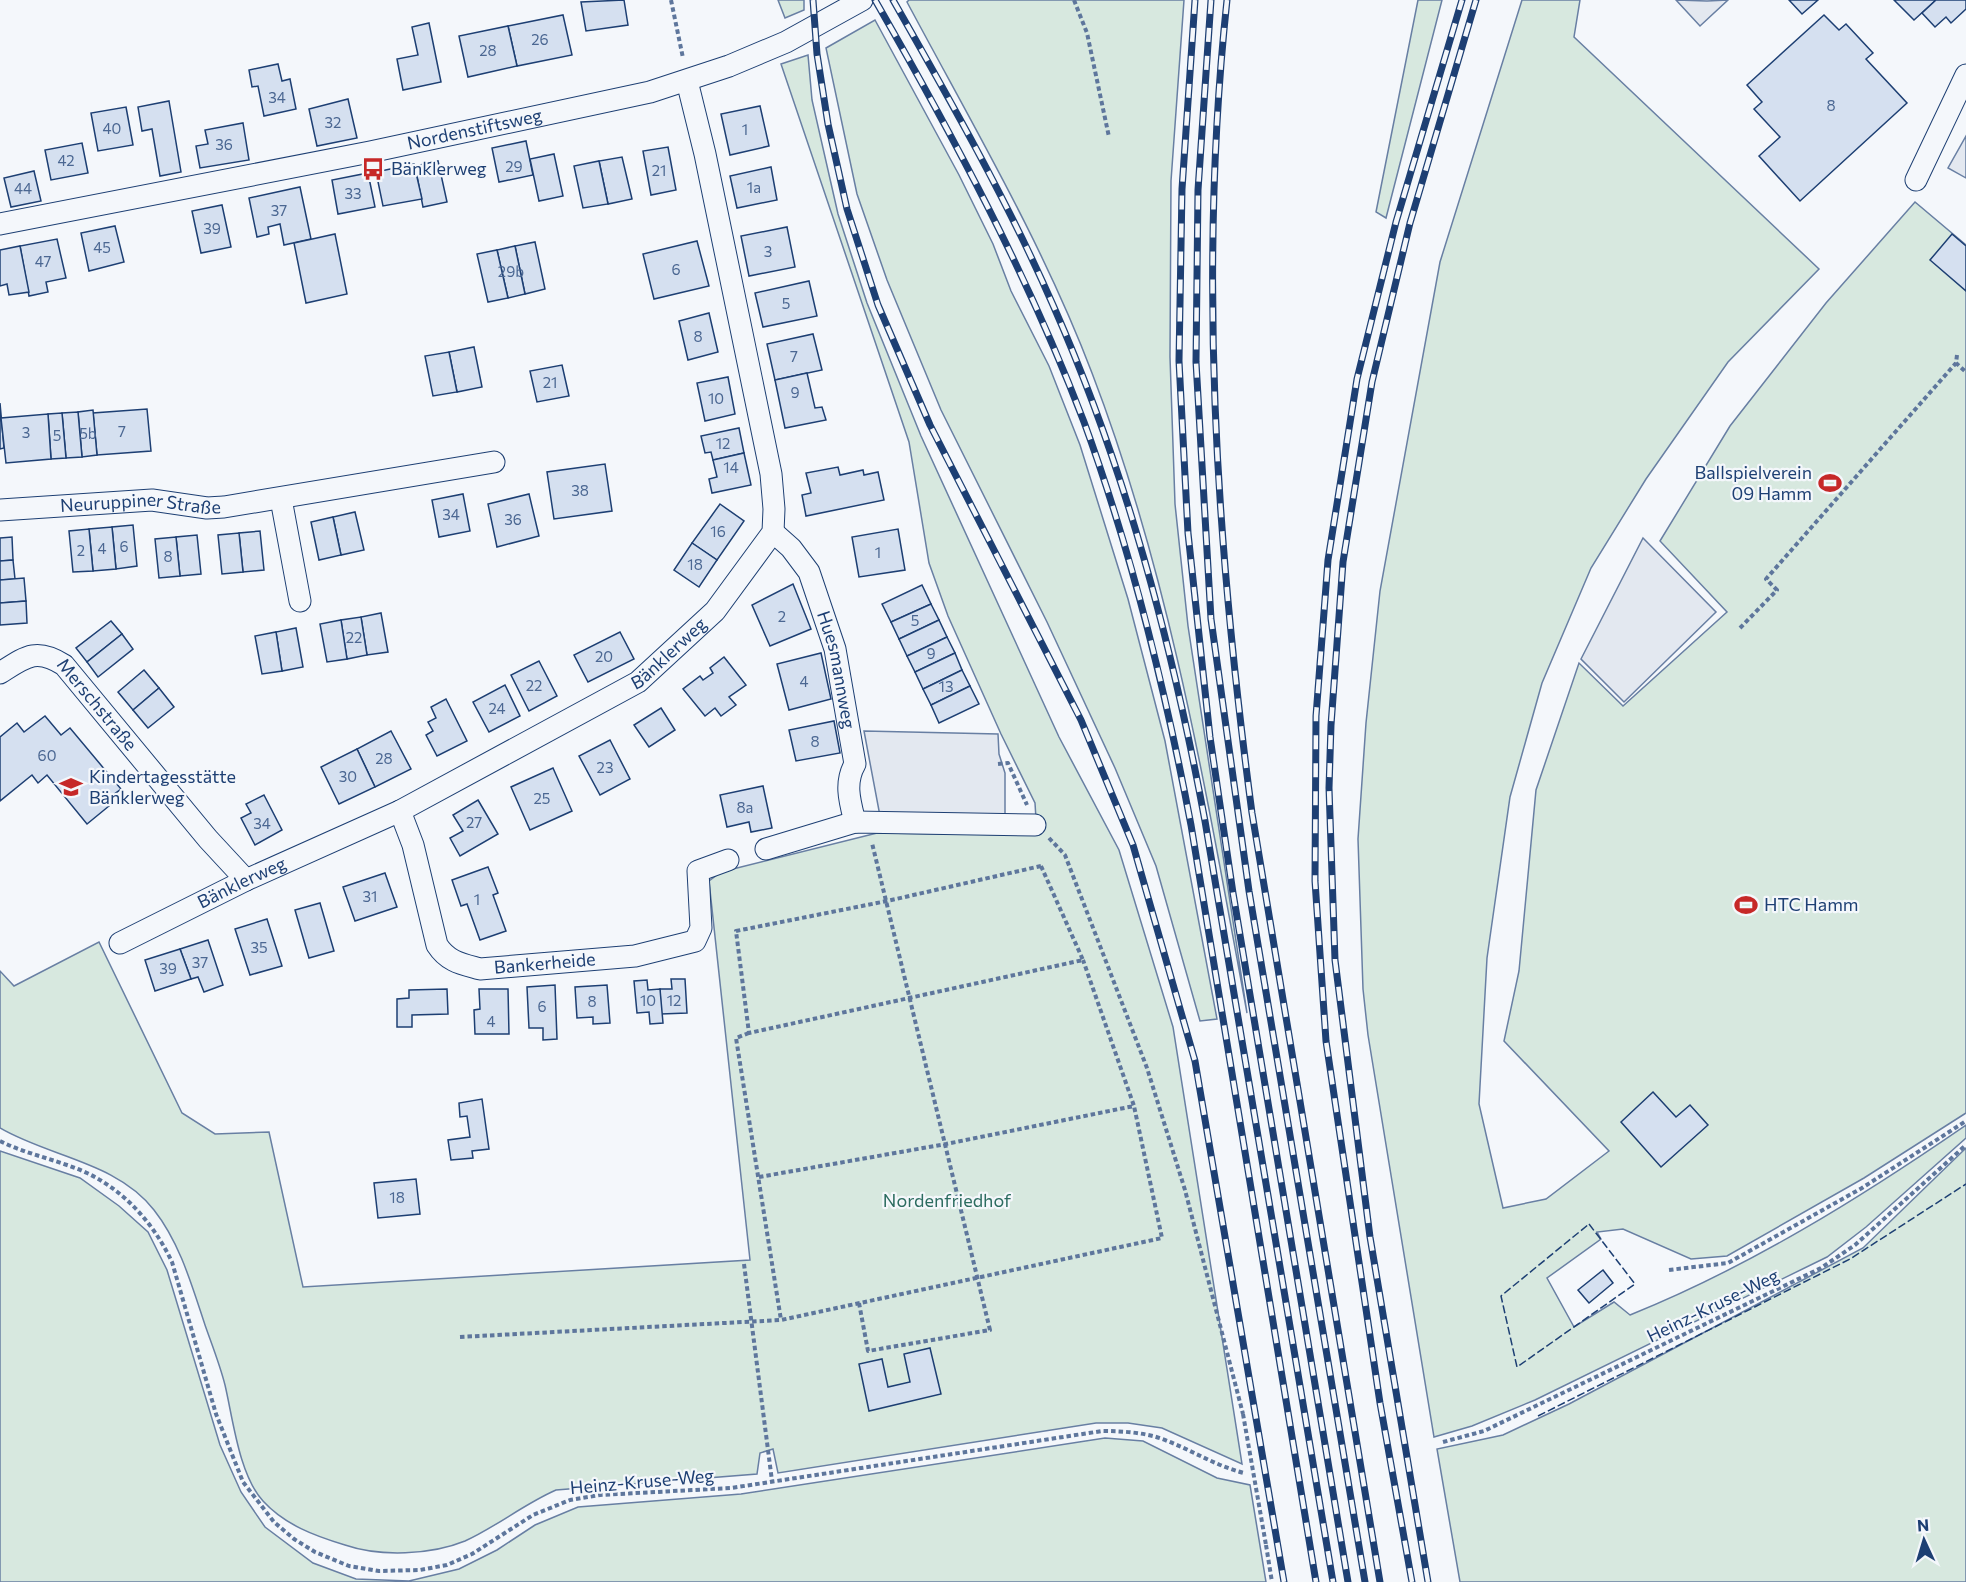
<svg xmlns="http://www.w3.org/2000/svg" width="1966" height="1582" font-family="Commissioner,sans-serif">
<style>
.green{fill:#d7e8df;stroke:#687fa3;stroke-width:1.5}
.parking{fill:#e3e8f0;stroke:#687fa3;stroke-width:1.5}
.building{fill:#d5e0f0;stroke:#1d3f73;stroke-width:1.5}
.lines{fill:none;stroke-linecap:round;stroke-linejoin:round}
.street-casing{stroke:#1d3f73;stroke-width:23}
.path{stroke:#5e769c;stroke-width:4;stroke-dasharray:4.5 3;stroke-linecap:butt}
.street{stroke:#f4f7fb;stroke-width:21}
.rail-casing{stroke:#1d3f73;stroke-width:7}
.rail{stroke:#f4f7fb;stroke-width:4.5;stroke-dasharray:14;stroke-linecap:butt}
.path-bridge{stroke:#5e769c;stroke-width:4;stroke-dasharray:4.5 3;stroke-linecap:butt}
.fence{stroke:#1d3f73;stroke-width:1.5;stroke-dasharray:8 3;stroke-linecap:butt}
.labels{text-anchor:middle;stroke-width:4.5;stroke-linejoin:round;paint-order:stroke}
.number-label{font-size:15px;fill:#4b6792}
.street-label{font-size:18px;fill:#1d3f73;stroke:#f4f7fb}
.poi-label{font-size:18px;fill:#1d3f73;stroke:#f4f7fb;text-anchor:start}
.park-label{font-size:18px;fill:#2c6c60;stroke:#f4f7fb}
</style>
<rect width="100%" height="100%" fill="#f4f7fb"/>
<g class="green">
<polygon points="778,0 804,0 804,10 785,18"/>
<path d="M909,0H1184L1171,181L1170,357L1175,504L1188,626L1247,1013C1207,797 1171,579 1092,373C1043,244 972,124 907,2Z"/>
<polygon points="1418,0 1442,0 1386,218 1376,212"/>
<path d="M1522,0H1580L1574,37L1819,269L1728,362L1646,479L1591,568L1542,683L1510,797L1487,958L1479,1104L1503,1208L1546,1199L1609,1151L1504,1041L1519,971L1536,790L1579,663L1623,706L1727,612L1660,541L1730,426L1826,303L1915,202L1966,245V1113L1864,1178L1727,1256L1691,1259L1623,1229L1597,1232L1601,1239L1547,1278L1574,1327L1614,1302L1630,1315C1749,1267 1860,1198 1966,1125V1138L1866,1227L1827,1257L1535,1400L1472,1426L1434,1437L1368,1035L1363,989L1358,839L1366,723L1380,591L1440,262Z"/>
<polygon points="875,20 959,175 993,244 1011,291 1049,366 1080,445 1128,599 1165,741 1217,1019 1200,1021 1156,866 1115,768 1047,622 941,410 887,280 857,194 826,48"/>
<path d="M808,55L812,100L838,214L867,303L921,436L1059,737L1119,850L1173,1027L1242,1464L1162,1428L1128,1423H1096L778,1473L773,1449L760,1453L757,1474L556,1490C524,1504 496,1527 465,1541C431,1555 380,1557 345,1545C315,1536 285,1525 263,1501C239,1475 233,1419 225,1385C220,1365 212,1345 205,1325C192,1286 180,1243 154,1210C117,1162 49,1157 0,1128V971L14,986L99,942L182,1113L215,1134L269,1132L303,1287L750,1260L709,881L721,872L877,833L1037,835L1035,803L1001,734L948,616L929,563L909,442L781,64Z"/>
<polygon points="1966,1148 1966,1582 1460,1582 1437,1449 1503,1435 1569,1404 1863,1248"/>
<polygon points="0,1151 80,1178 119,1206 148,1232 167,1270 220,1445 241,1492 265,1527 313,1563 356,1579 409,1581 459,1569 497,1550 535,1525 578,1507 741,1494 1105,1438 1143,1441 1217,1478 1250,1485 1266,1582 0,1582"/>
</g>
<g class="parking">
<polygon points="1676,0 1707,1 1728,0 1700,26"/>
<polygon points="1966,136 1966,178 1948,168"/>
<polygon points="1643,538 1716,612 1624,702 1581,659"/>
<polygon points="864,731 998,734 999,754 1005,773 1005,816 880,816"/>
</g>
<g class="building">
<polygon points="624,0 628,25 586,31 581,2"/>
<polygon points="1789,0 1818,0 1802,14"/>
<polygon points="1894,0 1936,0 1914,20"/>
<polygon points="1936,0 1966,0 1966,9 1951,23 1946,17 1935,27 1922,13"/>
<polygon points="563,15 572,55 517,66 508,26"/>
<polygon points="1824,15 1839,30 1846,24 1873,53 1866,59 1907,103 1800,201 1759,156 1780,137 1754,109 1762,102 1747,85"/>
<polygon points="429,23 441,82 403,90 397,59 418,55 412,27"/>
<polygon points="508,26 517,66 468,77 459,36"/>
<polygon points="278,64 282,81 290,79 296,109 264,116 258,86 252,87 249,70"/>
<polygon points="348,99 357,138 317,146 309,109"/>
<polygon points="169,101 181,172 160,176 152,129 142,131 138,107"/>
<polygon points="760,106 769,146 730,155 721,114"/>
<polygon points="126,107 133,145 98,151 91,113"/>
<polygon points="243,123 249,160 200,168 196,146 208,144 205,130"/>
<polygon points="526,141 533,175 499,182 492,148"/>
<polygon points="82,143 88,173 51,180 45,150"/>
<polygon points="668,147 676,190 651,195 643,151"/>
<polygon points="554,154 563,196 539,201 530,159"/>
<polygon points="622,157 632,199 608,204 599,161"/>
<polygon points="438,161 447,202 423,207 415,166"/>
<polygon points="599,161 608,204 583,208 574,166"/>
<polygon points="414,164 422,199 383,206 376,172"/>
<polygon points="771,167 777,200 737,208 730,176"/>
<polygon points="34,171 41,201 11,207 4,178"/>
<polygon points="368,173 375,207 338,214 332,180"/>
<polygon points="300,187 311,239 284,245 280,224 268,227 269,234 257,237 249,198"/>
<polygon points="222,205 231,247 201,253 192,211"/>
<polygon points="115,226 124,262 89,271 81,233"/>
<polygon points="787,227 795,267 749,276 741,236"/>
<polygon points="335,234 347,294 306,303 294,243"/>
<polygon points="1952,234 1966,246 1966,291 1930,260"/>
<polygon points="57,239 66,278 46,282 48,292 29,296 20,246"/>
<polygon points="697,241 709,286 654,299 643,254"/>
<polygon points="535,242 545,289 525,294 515,246"/>
<polygon points="20,246 29,292 9,295 7,284 0,286 0,250"/>
<polygon points="515,246 525,294 508,298 497,250"/>
<polygon points="497,250 508,298 488,302 477,254"/>
<polygon points="809,281 817,316 763,327 755,293"/>
<polygon points="709,313 718,352 688,360 679,321"/>
<polygon points="813,334 822,370 775,380 767,344"/>
<polygon points="474,347 482,387 457,392 449,352"/>
<polygon points="449,352 457,392 433,396 425,356"/>
<polygon points="562,365 569,396 537,402 530,371"/>
<polygon points="807,373 815,408 822,407 826,420 785,428 775,380"/>
<polygon points="728,377 735,414 705,421 697,383"/>
<polygon points="0,403 4,448 0,449"/>
<polygon points="147,409 151,451 97,455 93,413"/>
<polygon points="93,410 97,455 82,457 78,412"/>
<polygon points="78,412 82,457 66,458 62,413"/>
<polygon points="62,413 66,458 51,459 48,414"/>
<polygon points="48,414 51,459 6,463 1,418"/>
<polygon points="739,428 744,453 713,460 711,452 705,453 701,436"/>
<polygon points="744,453 751,485 712,493 709,479 717,477 713,460"/>
<polygon points="605,464 612,511 554,519 547,472"/>
<polygon points="838,467 840,475 863,470 864,475 878,472 884,500 806,516 802,495 811,493 806,473"/>
<polygon points="463,494 470,531 439,537 432,500"/>
<polygon points="529,494 539,536 497,547 488,504"/>
<polygon points="720,504 744,521 717,560 692,543"/>
<polygon points="355,512 364,550 341,555 333,517"/>
<polygon points="333,517 341,555 319,560 311,522"/>
<polygon points="133,525 137,566 116,569 112,527"/>
<polygon points="112,527 116,569 93,571 89,529"/>
<polygon points="89,529 93,571 73,572 69,531"/>
<polygon points="898,529 905,570 859,577 852,537"/>
<polygon points="260,531 264,570 243,572 239,533"/>
<polygon points="239,533 243,572 222,574 218,535"/>
<polygon points="197,535 201,574 180,576 176,537"/>
<polygon points="12,537 13,560 0,561 0,538"/>
<polygon points="176,537 180,576 159,578 155,539"/>
<polygon points="692,543 717,560 699,587 674,570"/>
<polygon points="13,560 15,579 0,580 0,561"/>
<polygon points="24,578 26,601 0,603 0,580"/>
<polygon points="793,584 811,629 770,646 752,605"/>
<polygon points="922,585 931,604 891,622 882,604"/>
<polygon points="26,601 27,623 0,625 0,603"/>
<polygon points="931,604 939,620 899,639 891,622"/>
<polygon points="381,613 388,652 367,655 361,617"/>
<polygon points="361,617 367,655 347,659 341,620"/>
<polygon points="341,620 347,659 327,662 320,624"/>
<polygon points="939,620 947,637 907,656 899,639"/>
<polygon points="111,621 122,634 87,662 76,648"/>
<polygon points="296,628 303,667 282,671 276,632"/>
<polygon points="276,632 282,671 262,674 255,636"/>
<polygon points="620,632 634,659 588,682 574,655"/>
<polygon points="122,634 133,649 98,677 87,662"/>
<polygon points="947,637 955,653 915,672 907,656"/>
<polygon points="821,653 831,699 789,710 777,664"/>
<polygon points="955,653 962,670 923,689 915,672"/>
<polygon points="724,657 746,685 729,697 736,705 721,716 715,708 705,716 683,689 700,676 703,680 713,673 710,668"/>
<polygon points="539,661 557,696 529,711 511,675"/>
<polygon points="144,670 159,688 133,710 118,692"/>
<polygon points="962,670 970,686 931,705 923,689"/>
<polygon points="505,685 520,716 489,732 473,702"/>
<polygon points="970,686 979,704 939,723 931,705"/>
<polygon points="159,688 174,707 148,728 133,710"/>
<polygon points="446,699 467,741 437,756 426,735 433,731 428,722 436,718 431,707"/>
<polygon points="661,708 675,730 649,747 634,725"/>
<polygon points="45,716 61,735 70,728 121,789 105,801 109,806 87,824 47,775 38,783 32,775 0,801 0,737 17,723 24,732"/>
<polygon points="834,721 840,753 796,761 789,730"/>
<polygon points="391,731 411,769 375,787 357,749"/>
<polygon points="610,740 630,779 600,795 579,756"/>
<polygon points="357,749 375,787 339,804 321,767"/>
<polygon points="553,768 572,811 530,830 511,787"/>
<polygon points="763,786 772,828 751,832 749,822 727,827 720,795"/>
<polygon points="264,795 282,830 255,845 241,818 251,813 246,804"/>
<polygon points="478,800 498,834 460,856 450,838 463,831 453,815"/>
<polygon points="488,867 498,893 493,895 506,931 480,940 467,904 461,906 452,880"/>
<polygon points="385,873 397,907 355,921 343,887"/>
<polygon points="320,903 334,951 309,958 295,910"/>
<polygon points="267,919 282,966 250,975 235,929"/>
<polygon points="208,940 223,985 204,992 198,977 191,979 180,949"/>
<polygon points="180,949 191,979 155,991 145,960"/>
<polygon points="671,979 685,979 687,1013 661,1014 660,989 672,989"/>
<polygon points="647,980 648,990 660,989 663,1023 650,1024 649,1012 637,1013 634,981"/>
<polygon points="555,985 557,1039 543,1040 543,1028 529,1028 527,987"/>
<polygon points="607,985 610,1023 593,1024 593,1017 577,1018 575,987"/>
<polygon points="447,989 448,1014 412,1015 412,1027 397,1027 397,999 409,998 409,990"/>
<polygon points="479,989 508,989 509,1034 475,1034 474,1010 480,1009"/>
<polygon points="1653,1092 1676,1117 1690,1105 1708,1125 1661,1167 1621,1122"/>
<polygon points="482,1099 489,1149 472,1151 473,1158 451,1160 448,1140 470,1137 467,1116 460,1117 459,1103"/>
<polygon points="416,1179 420,1214 378,1218 374,1183"/>
<polygon points="1603,1270 1613,1283 1589,1303 1578,1290"/>
<polygon points="930,1348 941,1394 869,1411 859,1364 882,1359 888,1387 910,1382 904,1354"/>
</g>
<g class="lines">
<g class="street-casing">
<g id="street">
<polyline points="1916,180 1966,75"/>
<path id="s1" d="M0,224L370,152L650,92L729,66L786,42L862,0"/>
<polyline points="281,499 300,601"/>
<path id="s2" d="M0,510L152,500L207,508L224,507L494,462"/>
<path id="s3" d="M773,532L791,548L809,572L835,649L855,764C844,783 850,802 855,822"/>
<path id="s4" d="M0,673C25,657 36,647 64,665L208,839L246,880"/>
<path id="s5" d="M400,811L413,845L437,945C448,962 462,964 480,969L635,956L695,941L701,928L698,871L728,860"/>
<polyline points="766,849 855,822 1035,825"/>
<path id="s6" d="M120,943L246,880L400,811L638,682L715,611L773,532L774,509L771,474L705,154L687,81"/>
</g>
</g>
<g class="path">
<polyline points="671,0 683,58"/>
<polyline points="1074,0 1087,33 1109,137"/>
<polyline points="1957,355 1956,363 1966,372"/>
<polyline points="1740,628 1777,590 1766,579 1956,363"/>
<polyline points="998,764 1008,763 1027,805"/>
<polyline points="1049,838 1065,855 1147,1068 1185,1190 1243,1414"/>
<polygon points="1041,866 1083,960 749,1033 736,931 887,901"/>
<polyline points="749,1033 736,1038 781,1320"/>
<path d="M0,1141C28,1155 59,1160 87,1173C125,1191 154,1224 172,1262L216,1414L243,1482L274,1522L294,1539L315,1552L349,1566L379,1571L420,1570L447,1565L472,1554L533,1515L570,1500L600,1495L731,1488L1102,1431C1119,1431 1136,1432 1153,1436C1184,1445 1212,1465 1244,1473"/>
<polyline points="759,1177 946,1144 1134,1106 1083,960"/>
<polyline points="744,1264 772,1481"/>
<polyline points="1669,1270 1728,1263 1862,1188 1966,1121"/>
<polyline points="859,1303 868,1351 990,1330 872,843"/>
<polyline points="460,1337 781,1320 1162,1238 1134,1106"/>
<polyline points="1443,1442 1484,1431 1821,1268 1855,1245 1966,1145"/>
<polyline points="1266,1545 1272,1582"/>
</g>
<use href="#street" class="street"/>
<g class="rail-casing">
<g id="rail">
<polyline points="813,0 817,54 828,124 847,209 878,305 930,425 1081,720 1133,845 1195,1061 1284,1582"/>
<path d="M875,0C953,136 1028,275 1084,422C1132,553 1165,688 1191,825L1316,1582"/>
<path d="M893,0C950,100 1007,200 1053,305C1126,470 1172,644 1205,821L1333,1582"/>
<polyline points="1195,0 1182,189 1179,361 1188,533 1210,737 1233,893 1348,1582"/>
<polyline points="1211,0 1198,190 1196,362 1211,619 1249,891 1365,1582"/>
<path d="M1227,0C1198,271 1216,543 1252,813L1380,1582"/>
<polyline points="1412,1582 1380,1403 1326,1041 1315,881 1316,716 1328,560 1357,379 1396,222 1462,0"/>
<polyline points="1428,1582 1370,1237 1335,960 1329,788 1331,725 1343,562 1372,382 1410,223 1476,0"/>
</g>
</g>
<use href="#rail" class="rail"/>
<polyline class="path-bridge" points="1243,1414 1266,1545"/>
<g class="fence">
<polygon points="1589,1224 1635,1284 1517,1367 1501,1296"/>
<polyline points="1538,1416 1850,1259 1966,1184"/>
</g>
</g>
<defs>
<g id="bus-bare" transform="scale(1.8)"><path d="M-5-6H5V4H4V6H2V4H-2V6H-4V4H-5ZM-3.5-4V0h7V-4ZM-3.5 1.2v1.5H-2V1.2ZM2 1.2v1.5H3.5V1.2Z" fill="#c62828" stroke="#f4f7fb" stroke-width="2.5" paint-order="stroke"/></g>
<g id="stadium-bare" transform="scale(1.8)"><path d="M0-5a6.5 5 0 1 0 0 10a6.5 5 0 1 0 0-10ZM-3.5-1.8h7v3.6h-7Z" fill="#c62828" stroke="#f4f7fb" stroke-width="2.5" paint-order="stroke"/></g>
<g id="school-bare" transform="scale(1.8)"><path d="M0-5L7-2L0 1L-7-2ZM-4 1L0 2.5L4 1V4Q0 6-4 4Z" fill="#c62828" stroke="#f4f7fb" stroke-width="2.5" paint-order="stroke"/></g>
</defs>
<g fill-rule="evenodd">
<use href="#bus-bare" x="373" y="169"/>
<use href="#stadium-bare" x="1830" y="483"/>
<use href="#school-bare" x="71" y="787"/>
<use href="#stadium-bare" x="1746" y="905"/>
</g>
<g class="labels">
<g class="number-label">
<text x="540" y="45">26</text>
<text x="488" y="56">28</text>
<text x="277" y="103">34</text>
<text x="1831" y="111">8</text>
<text x="333" y="128">32</text>
<text x="112" y="134">40</text>
<text x="745" y="135">1</text>
<text x="224" y="150">36</text>
<text x="66" y="166">42</text>
<text x="514" y="172">29</text>
<text x="659" y="176">21</text>
<text x="754" y="193">1a</text>
<text x="23" y="194">44</text>
<text x="353" y="199">33</text>
<text x="279" y="216">37</text>
<text x="212" y="234">39</text>
<text x="102" y="253">45</text>
<text x="768" y="257">3</text>
<text x="43" y="267">47</text>
<text x="676" y="275">6</text>
<text x="511" y="277">29b</text>
<text x="786" y="309">5</text>
<text x="698" y="342">8</text>
<text x="794" y="362">7</text>
<text x="550" y="388">21</text>
<text x="795" y="398">9</text>
<text x="716" y="404">10</text>
<text x="122" y="437">7</text>
<text x="26" y="438">3</text>
<text x="88" y="439">5b</text>
<text x="57" y="441">5</text>
<text x="723" y="449">12</text>
<text x="731" y="473">14</text>
<text x="580" y="496">38</text>
<text x="451" y="520">34</text>
<text x="513" y="525">36</text>
<text x="718" y="537">16</text>
<text x="124" y="552">6</text>
<text x="102" y="554">4</text>
<text x="81" y="556">2</text>
<text x="878" y="558">1</text>
<text x="168" y="562">8</text>
<text x="695" y="570">18</text>
<text x="782" y="622">2</text>
<text x="915" y="626">5</text>
<text x="354" y="643">22</text>
<text x="931" y="659">9</text>
<text x="604" y="662">20</text>
<text x="804" y="687">4</text>
<text x="534" y="691">22</text>
<text x="946" y="692">13</text>
<text x="497" y="714">24</text>
<text x="815" y="747">8</text>
<text x="47" y="761">60</text>
<text x="384" y="764">28</text>
<text x="605" y="773">23</text>
<text x="348" y="782">30</text>
<text x="542" y="804">25</text>
<text x="745" y="813">8a</text>
<text x="474" y="828">27</text>
<text x="262" y="829">34</text>
<text x="370" y="902">31</text>
<text x="477" y="905">1</text>
<text x="259" y="953">35</text>
<text x="200" y="968">37</text>
<text x="168" y="974">39</text>
<text x="648" y="1006">10</text>
<text x="674" y="1006">12</text>
<text x="592" y="1007">8</text>
<text x="542" y="1012">6</text>
<text x="491" y="1027">4</text>
<text x="397" y="1203">18</text>
</g>
<g class="street-label">
<text dy="6" stroke="none"><textPath href="#s1" startOffset="484">Nordenstiftsweg</textPath></text>
<text dy="6" stroke="none"><textPath href="#s2" startOffset="141">Neuruppiner Straße</textPath></text>
<text dy="6" stroke="none"><textPath href="#s6" startOffset="622">Bänklerweg</textPath></text>
<text dy="6" stroke="none"><textPath href="#s3" startOffset="156">Huesmannweg</textPath></text>
<text dy="6" stroke="none"><textPath href="#s4" startOffset="122">Merschstraße</textPath></text>
<text dy="6" stroke="none"><textPath href="#s6" startOffset="136">Bänklerweg</textPath></text>
<text dy="6" stroke="none"><textPath href="#s5" startOffset="255">Bankerheide</textPath></text>
<text transform="translate(1713 1306) rotate(-26)" y="6">Heinz-Kruse-Weg</text>
<text transform="translate(642 1482) rotate(-5)" y="6">Heinz-Kruse-Weg</text>
</g>
<g class="poi-label">
<text x="391" y="175">Bänklerweg</text>
<text x="1812" y="479" text-anchor="end">Ballspielverein<tspan x="1812" dy="21">09 Hamm</tspan></text>
<text x="89" y="783">Kindertagesstätte<tspan x="89" dy="21">Bänklerweg</tspan></text>
<text x="1764" y="911">HTC Hamm</text>
</g>
<g class="park-label">
<text x="947" y="1207">Nordenfriedhof</text>
</g>
</g>
<g transform="translate(1924 1540) rotate(356)" stroke="#f4f7fb" stroke-width="4.5" paint-order="stroke">
<path d="M0-4.5L10 22L0 15L-10 22Z" fill="#1d3f73"/>
<text y="-9" font-size="16" font-weight="bold" text-anchor="middle" fill="#1d3f73">N</text>
</g>
</svg>
